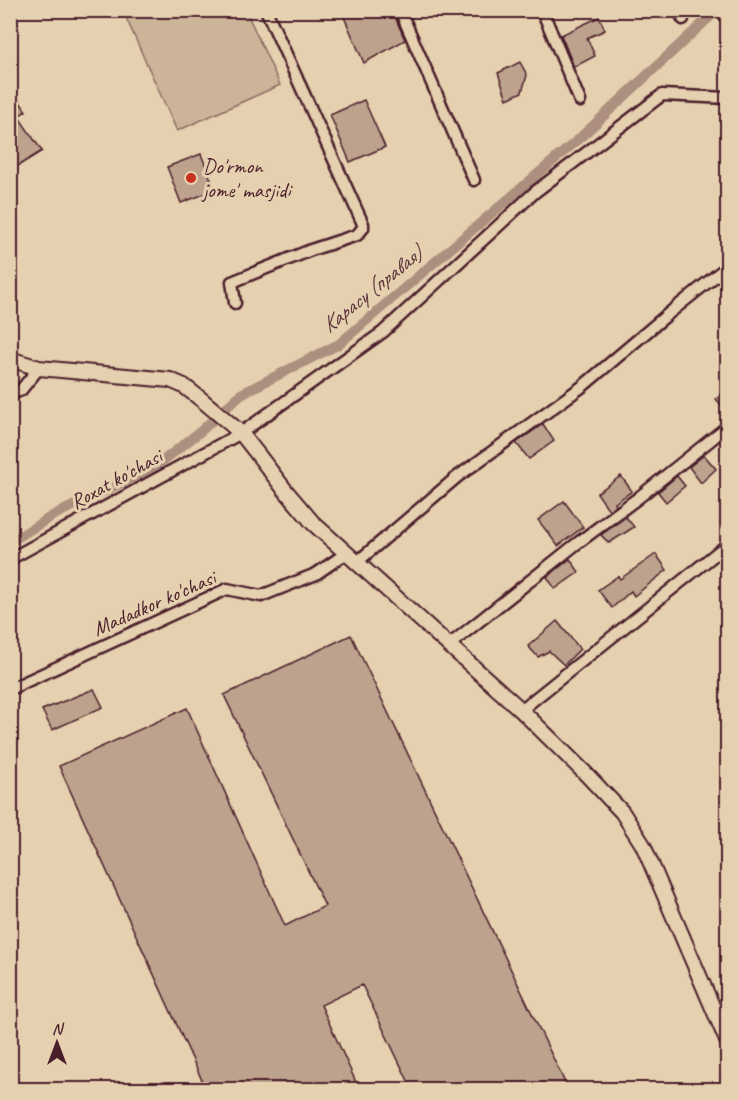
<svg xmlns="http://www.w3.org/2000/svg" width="738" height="1100" font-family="Caveat,sans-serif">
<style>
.green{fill:#ccb499;stroke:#8b6a62;stroke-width:1.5}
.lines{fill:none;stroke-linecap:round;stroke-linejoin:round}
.canal{stroke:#ac8f7e;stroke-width:10}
.building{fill:#bda28d;stroke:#4a1f2b;stroke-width:1.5}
.minor-casing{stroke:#4a1f2b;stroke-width:15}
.major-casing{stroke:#4a1f2b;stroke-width:18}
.minor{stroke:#e5d0af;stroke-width:10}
.major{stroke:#e5d0af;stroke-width:14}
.poi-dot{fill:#c8321e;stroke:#e5d0af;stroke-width:2}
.labels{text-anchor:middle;stroke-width:6;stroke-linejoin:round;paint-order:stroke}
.poi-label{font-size:21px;fill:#4a1f2b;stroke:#e5d0af;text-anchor:start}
.street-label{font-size:21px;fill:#4a1f2b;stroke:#e5d0af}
.water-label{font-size:22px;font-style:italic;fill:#5e353c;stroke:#e5d0af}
</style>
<rect width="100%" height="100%" fill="#e5d0af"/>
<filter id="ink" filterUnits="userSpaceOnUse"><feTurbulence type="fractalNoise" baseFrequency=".0167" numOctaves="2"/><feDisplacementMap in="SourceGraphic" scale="12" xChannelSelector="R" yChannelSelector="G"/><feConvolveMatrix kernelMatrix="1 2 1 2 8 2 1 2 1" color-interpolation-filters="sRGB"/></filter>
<g filter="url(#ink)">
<polygon class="green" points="123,11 246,11 280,85 177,131"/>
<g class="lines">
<polyline class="canal" points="10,542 54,515 155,467 201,431 241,394 339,344 581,137 717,10"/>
</g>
<g class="building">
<polygon points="341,10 392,10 405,40 364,63"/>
<polygon points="599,17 605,30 587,38 595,56 574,67 561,35"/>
<polygon points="520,62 527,75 522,92 507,99 498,73"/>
<polygon points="10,87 26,111 18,116 42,151 18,166 10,155"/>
<polygon points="364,100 385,147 350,162 330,115"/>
<polygon points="201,154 215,190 181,203 167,167"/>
<polygon points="728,389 728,412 716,399"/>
<polygon points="543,424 554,441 529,459 516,443"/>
<polygon points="704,455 716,469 701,483 689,467"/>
<polygon points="621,476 632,491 615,503 616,505 609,510 597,493"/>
<polygon points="677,476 685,486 666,502 658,492"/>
<polygon points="564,501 583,527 558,546 538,520"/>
<polygon points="626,517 634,527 609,543 601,535"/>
<polygon points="656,554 667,570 634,596 631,591 612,608 598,590 618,576 620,579"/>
<polygon points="570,559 579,572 555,589 547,577"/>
<polygon points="557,621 580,649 564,665 549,651 538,657 528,646"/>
<polygon points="351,635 568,1089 412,1089 362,985 321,1005 359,1089 206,1089 59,766 187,708 285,926 325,906 224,695"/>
<polygon points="94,689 103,707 52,730 42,710"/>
</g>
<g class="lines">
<g class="minor-casing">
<g id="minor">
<polyline points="400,10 474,180"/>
<polyline points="542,10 580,101"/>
<polyline points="679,10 683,19"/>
<polyline points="235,303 232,282 311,250 357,235 363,228 363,224 266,10"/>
<polyline points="10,395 21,390 39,368"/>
<polyline points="10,559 241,433 383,332 535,192 662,95 728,98"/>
<polyline points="356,563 457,477 583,386 668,314 728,266"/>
<polyline points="448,646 575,545 638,498 728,426"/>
<polyline points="10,689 227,589 261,596 316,574 345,554"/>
<polyline points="521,710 728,544"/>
</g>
</g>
<g class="major-casing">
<polyline id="major" points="10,359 39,368 170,380 184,386 202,400 241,433 259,456 285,490 313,523 521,710 586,774 622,812 643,845 728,1043"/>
</g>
<use href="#minor" class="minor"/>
<use href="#major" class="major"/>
</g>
</g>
<circle class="poi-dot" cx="191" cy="178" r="6"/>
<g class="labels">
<g class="poi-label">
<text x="203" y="173">Do'rmon<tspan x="203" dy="24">jome' masjidi</tspan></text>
</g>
<g class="street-label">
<text transform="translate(116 479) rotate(-29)" y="7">Roxat ko'chasi</text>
<text transform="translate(154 603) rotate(-24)" y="7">Madadkor ko'chasi</text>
</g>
<g class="water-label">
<text transform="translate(371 289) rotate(-39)" y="8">Карасу (правая)</text>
</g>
</g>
<rect width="738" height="1100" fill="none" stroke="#e5d0af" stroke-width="36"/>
<rect x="18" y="18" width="702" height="1064" fill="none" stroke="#4a1f2b" stroke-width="2" filter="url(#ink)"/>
<g transform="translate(57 1043)" stroke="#e5d0af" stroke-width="4.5" paint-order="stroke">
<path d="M0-4.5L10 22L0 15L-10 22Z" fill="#4a1f2b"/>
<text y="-9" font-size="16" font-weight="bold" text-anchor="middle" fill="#4a1f2b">N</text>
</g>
</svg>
